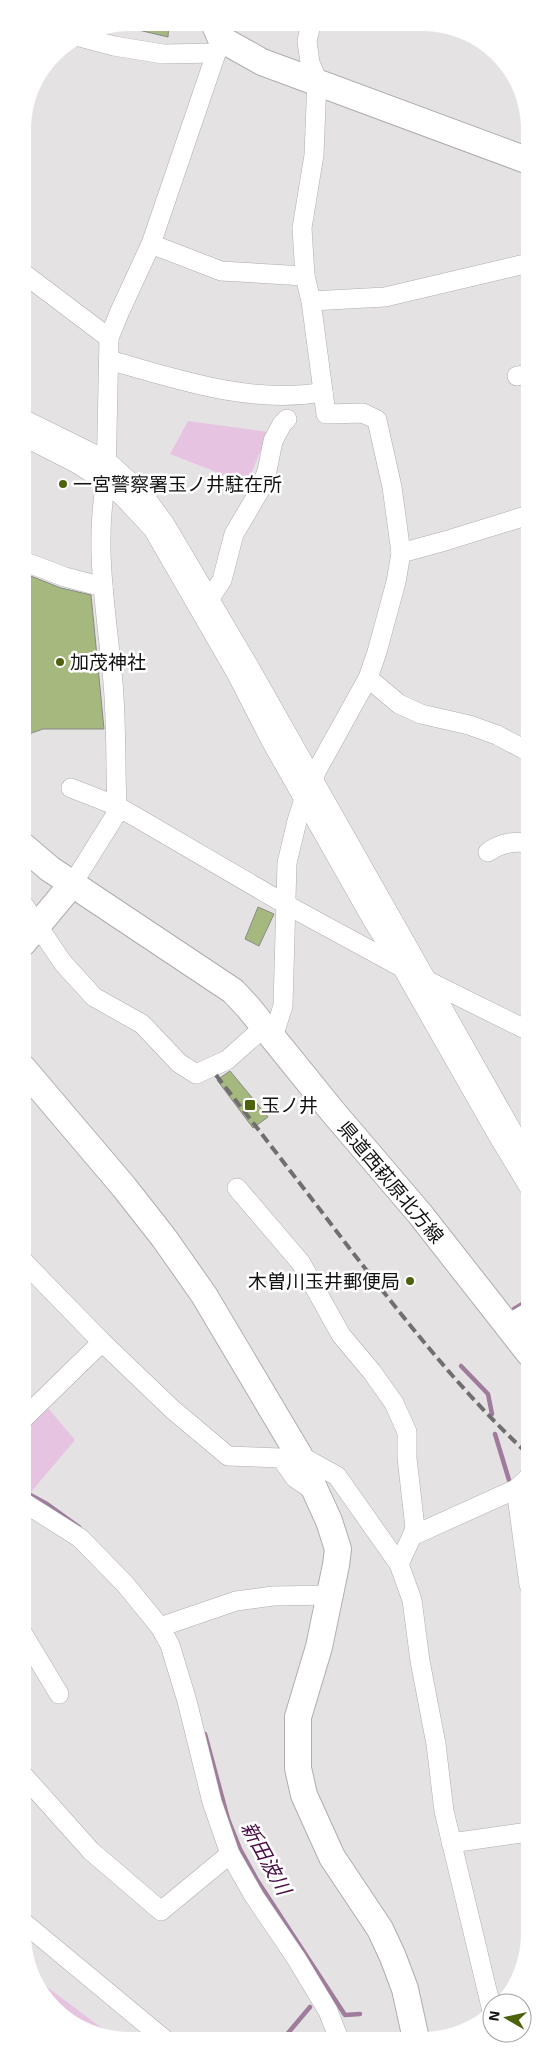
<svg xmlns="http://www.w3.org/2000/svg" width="552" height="2063" font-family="'Exo 2','Noto Sans JP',sans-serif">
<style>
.green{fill:#e6c4e1}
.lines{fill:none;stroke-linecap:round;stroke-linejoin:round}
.stream{stroke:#9f7c9b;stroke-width:4.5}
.building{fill:#a5b87e;stroke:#888986}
.street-casing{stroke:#b0adaf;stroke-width:20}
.secondary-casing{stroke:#b0adaf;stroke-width:28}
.street{stroke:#fff;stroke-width:19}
.secondary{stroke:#fff;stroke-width:26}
.rail{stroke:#706e6f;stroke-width:4;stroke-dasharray:10 5;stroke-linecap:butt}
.poi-dot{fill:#4d620c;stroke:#fff;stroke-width:2}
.labels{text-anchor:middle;stroke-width:5;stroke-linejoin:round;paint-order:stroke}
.poi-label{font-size:19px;fill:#131213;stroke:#fff;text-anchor:start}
.street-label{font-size:19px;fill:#131213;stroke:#fff}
.water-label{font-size:20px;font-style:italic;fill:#480d44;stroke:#fff}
</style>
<rect width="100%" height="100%" fill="#e5e2e4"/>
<g class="green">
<polygon points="188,421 268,432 247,484 170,454"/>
<polygon points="48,1408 75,1440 31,1492 23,1488 23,1432"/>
<polygon points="39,1981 115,2038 108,2038 49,2004"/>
</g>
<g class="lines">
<g class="stream">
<polyline points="514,1309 529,1300"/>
<polyline points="461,1366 488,1394 492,1414"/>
<polyline points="495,1434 509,1480"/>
<polyline points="23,1491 47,1504 79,1527"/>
<polyline points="205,1734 228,1819 240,1849 257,1880 345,2015 360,2014"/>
<polyline points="283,2039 310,2007"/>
</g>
</g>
<g class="building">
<polygon points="130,23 169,23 168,37 130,28"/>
<polygon points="23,573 61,588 91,595 104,729 43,729 23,736"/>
<polygon points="258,907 274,914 259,946 245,939"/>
<polygon points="230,1071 268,1117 253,1128 217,1080"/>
</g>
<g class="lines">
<g class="street-casing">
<g id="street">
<polyline points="80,37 114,46 163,54 216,53"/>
<polyline points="151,244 221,271 305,276"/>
<polyline points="23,273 109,338"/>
<polyline points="311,301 385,297 529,263"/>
<path d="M109,360C177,379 251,405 323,392"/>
<polyline points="517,376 529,374"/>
<polyline points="23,419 106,460 142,493 165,524 250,668 515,1136 529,1157"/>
<polyline points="23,436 76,463 106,482 124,498 153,529 235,671 271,741 373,921 403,969 497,1134 529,1187"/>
<polyline points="401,553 445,541 529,515"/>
<polyline points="23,561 65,577 103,587"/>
<polyline points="210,598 222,580 234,534 260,490 267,471 273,441 282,424 287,419"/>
<polyline points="368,678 399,704 421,714 469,725 497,735 529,752"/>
<polyline points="71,788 117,806 285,904 401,967"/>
<path d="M488,852C501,843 513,841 529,843"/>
<path d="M73,883L115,816L117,806C115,762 117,716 112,672C106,609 94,545 106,482L109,338L120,311L151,244L221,39"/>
<polyline points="23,904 63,963 94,997 142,1024 179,1063 196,1074 227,1060 264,1027"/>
<polyline points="428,981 529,1031"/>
<polyline points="273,1037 283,1006 287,863 297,821 304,799 317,770 368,678 377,652 396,582 401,553 392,487 377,420 363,413 326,414 311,301 305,276 302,228 314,155 317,79 310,63 307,41 311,24"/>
<polyline points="237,1188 301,1263 341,1335 372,1372 394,1403 407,1432 407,1458 415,1528 412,1536"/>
<polyline points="23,1261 102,1342 172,1409 228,1456 281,1458 295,1478 314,1491"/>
<polyline points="507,1325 529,1312"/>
<polyline points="23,1419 102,1342"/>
<polyline points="299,1455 337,1476 399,1564 412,1600 420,1661 436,1744 444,1811 492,2011"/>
<polyline points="516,1489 529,1585"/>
<polyline points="23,1502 80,1538 125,1584 160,1627 170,1645 187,1701 212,1802 230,1854 254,1896 296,1958 328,2011 339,2039"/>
<polyline points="399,1564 412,1536 516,1489 529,1477"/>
<polyline points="160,1627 236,1601 273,1596 330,1595"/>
<polyline points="23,1634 59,1694"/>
<polyline points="23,1775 91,1851 161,1911 230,1854"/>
<polyline points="451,1843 529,1832"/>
<polyline points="23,1922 164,2039"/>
</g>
</g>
<g class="secondary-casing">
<g id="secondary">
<polyline points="214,23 221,39 262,62 529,161"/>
<polyline points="23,846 50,869 233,991 248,1007 333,1112 420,1214 529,1353"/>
<polyline points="23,943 73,883"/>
<polyline points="23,1068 124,1187 164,1238 204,1295 299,1455 329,1521 338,1549 336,1565 319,1647 298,1717 298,1768 304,1795 332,1857 380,1929 393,1957 405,1989 416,2039"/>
</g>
</g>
<use href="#street" class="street"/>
<use href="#secondary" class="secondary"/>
<path class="rail" d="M216,1075C261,1133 306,1191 350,1249C406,1321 462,1393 529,1455"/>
</g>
<g class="poi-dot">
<circle cx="63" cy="484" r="5"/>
<circle cx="60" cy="662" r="5"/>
<rect x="244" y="1099" width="12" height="12" rx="2.5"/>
<circle cx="410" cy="1281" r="5"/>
</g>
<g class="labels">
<g class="poi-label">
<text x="73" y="491">一宮警察署玉ノ井駐在所</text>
<text x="70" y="669">加茂神社</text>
<text x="261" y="1112">玉ノ井</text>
<text x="400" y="1288" text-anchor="end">木曽川玉井郵便局</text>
</g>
<g class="street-label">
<text transform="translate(391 1182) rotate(50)" y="7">県道西萩原北方線</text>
</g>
<g class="water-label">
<text transform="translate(266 1858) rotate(61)" y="7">新田波川</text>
</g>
</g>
<path d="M0 0H552V2063H0ZM129 31H423A98 98 0 0 1 521 129V1934A98 98 0 0 1 423 2032H129A98 98 0 0 1 31 1934V129A98 98 0 0 1 129 31Z" fill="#fff" fill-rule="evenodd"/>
<g transform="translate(507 2018) rotate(279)"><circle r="24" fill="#ffffff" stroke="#a1a0a1"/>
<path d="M0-4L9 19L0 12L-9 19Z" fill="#4d620c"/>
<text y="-8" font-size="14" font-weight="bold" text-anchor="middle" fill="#131213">N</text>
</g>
</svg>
